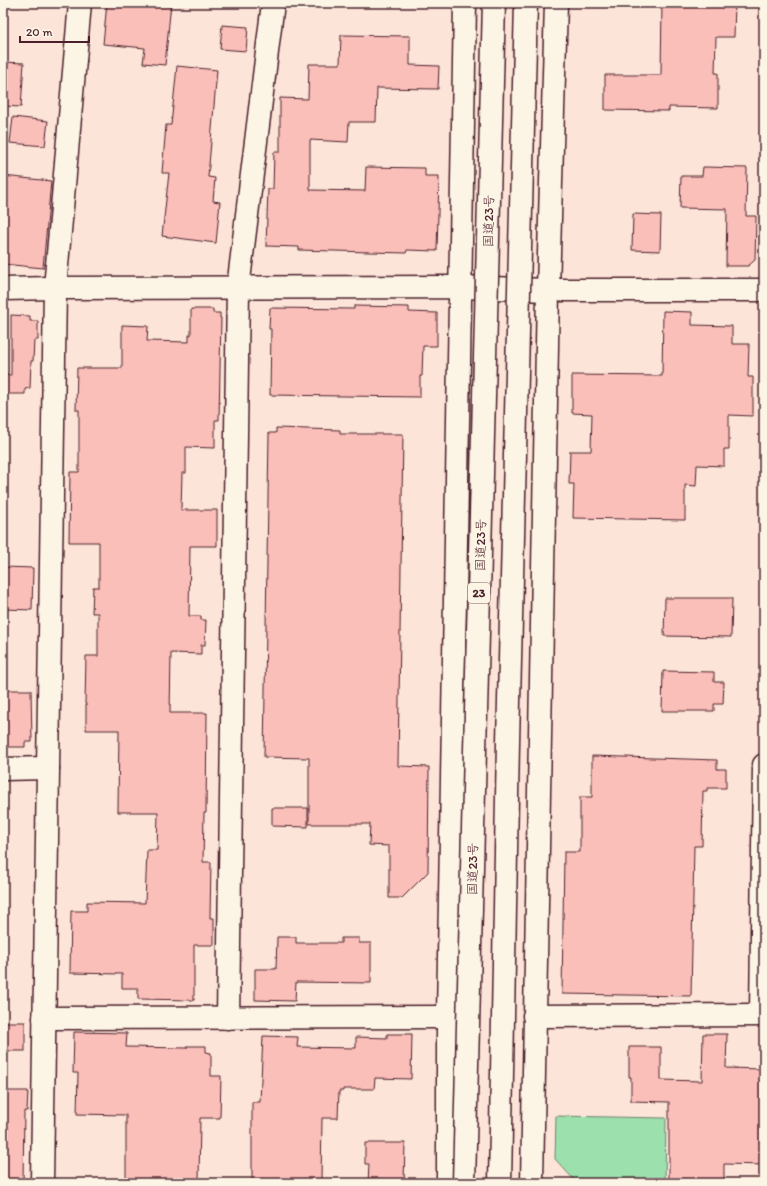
<svg xmlns="http://www.w3.org/2000/svg" width="767" height="1186" font-family="Itim,'Klee One',sans-serif">
<style>
.green{fill:#9be0ad;stroke:#72806c}
.building{fill:#fbbfba;stroke:#4a1f2b}
.lines{fill:none;stroke-linecap:round;stroke-linejoin:round}
.minor-casing{stroke:#4a1f2b;stroke-width:25}
.tertiary-casing{stroke:#4a1f2b;stroke-width:25}
.minor{stroke:#fcf5e5;stroke-width:22}
.tertiary{stroke:#fcf5e5;stroke-width:22}
.trunk-bridge-casing{stroke:#4a1f2b;stroke-width:25;stroke-linecap:butt}
.trunk-bridge{stroke:#fcf5e5;stroke-width:22}
.labels{text-anchor:middle;stroke-width:3.5;stroke-linejoin:round;paint-order:stroke}
.shield{fill:#fcf5e5;stroke:#7f5f63;stroke-width:1}
.shield-label{font-size:12px;font-weight:bold;fill:#4a1f2b}
.street-label{font-size:13px;fill:#4a1f2b;stroke:#fcf5e5}
</style>
<rect width="100%" height="100%" fill="#fce5d8"/>
<filter id="ink" filterUnits="userSpaceOnUse"><feTurbulence type="fractalNoise" baseFrequency=".025" numOctaves="2"/><feDisplacementMap in="SourceGraphic" scale="8" xChannelSelector="R" yChannelSelector="G"/><feConvolveMatrix kernelMatrix="1 2 1 2 8 2 1 2 1" color-interpolation-filters="sRGB"/></filter>
<g filter="url(#ink)">
<polygon class="green" points="556,1116 666,1118 665,1183 577,1183 555,1159"/>
<g class="building">
<polygon points="107,3 171,3 165,65 143,63 145,48 103,44"/>
<polygon points="662,3 735,3 734,37 716,37 715,73 718,73 718,108 669,107 669,111 605,110 605,75 661,75"/>
<polygon points="222,25 248,27 246,51 220,49"/>
<polygon points="341,35 410,36 410,65 439,66 438,89 377,88 376,122 349,122 348,142 310,140 310,190 365,191 366,167 425,168 425,176 439,176 437,251 407,250 406,253 299,250 299,247 266,246 268,189 273,189 274,152 280,152 280,98 308,99 309,64 340,64"/>
<polygon points="3,62 24,63 21,107 3,106"/>
<polygon points="177,66 217,70 208,177 215,178 213,201 220,202 216,243 162,236 169,173 162,173 166,125 171,125"/>
<polygon points="13,117 48,121 45,146 10,143"/>
<polygon points="703,167 747,168 746,216 756,216 755,260 748,266 726,266 727,209 680,208 681,176 702,176"/>
<polygon points="3,176 51,181 43,268 3,264"/>
<polygon points="633,214 661,215 660,251 632,250"/>
<polygon points="354,306 409,307 409,312 437,313 437,346 423,346 422,376 420,376 420,397 270,395 271,329 269,329 270,308 354,309"/>
<polygon points="191,309 213,309 213,313 220,313 220,318 221,318 219,420 215,420 215,448 186,447 186,473 182,473 181,510 217,510 217,546 190,546 189,616 201,616 201,620 206,620 205,645 201,645 201,654 171,653 170,713 207,713 206,813 204,813 203,862 211,862 210,918 214,918 214,945 194,945 194,1000 138,999 138,988 122,988 122,974 70,973 71,911 87,911 87,902 145,903 147,850 157,850 158,812 118,812 119,730 86,730 86,704 85,704 86,656 98,656 98,613 92,613 93,587 99,587 99,542 69,542 70,472 79,472 79,410 76,410 77,368 122,368 122,325 148,326 147,341 189,342 189,335 191,335"/>
<polygon points="663,311 692,312 692,325 732,326 732,344 749,344 748,377 753,377 753,416 729,415 729,449 724,449 724,466 697,465 696,486 685,485 685,520 573,518 574,484 569,484 570,451 591,451 592,414 572,413 572,375 662,376"/>
<polygon points="11,315 30,316 30,321 38,321 38,340 34,340 33,361 31,361 30,388 25,389 25,394 3,394 3,375 11,375"/>
<polygon points="276,428 340,430 340,434 403,434 398,766 429,767 428,872 402,898 389,898 389,846 369,845 370,824 309,824 309,758 264,757 269,433 276,433"/>
<polygon points="4,567 33,568 32,610 4,609"/>
<polygon points="665,598 732,598 731,637 664,636"/>
<polygon points="663,671 714,672 714,682 724,682 723,704 714,704 714,711 662,711"/>
<polygon points="3,690 31,690 32,742 25,742 25,747 3,747"/>
<polygon points="592,756 717,760 717,769 726,769 726,788 707,788 707,791 703,791 702,846 694,846 691,996 562,994 564,852 580,852 580,797 592,797"/>
<polygon points="272,808 308,808 308,827 272,826"/>
<polygon points="277,937 296,937 296,943 341,943 341,938 359,938 359,943 371,943 371,983 296,982 295,1001 255,1000 255,969 276,969"/>
<rect x="3" y="1022" width="22" height="29"/>
<polygon points="74,1032 127,1033 126,1047 187,1048 187,1046 206,1046 206,1052 211,1053 211,1076 221,1076 220,1118 200,1118 199,1183 126,1183 126,1115 77,1114 78,1073 73,1073"/>
<polygon points="387,1034 412,1034 411,1079 375,1078 374,1089 343,1089 343,1091 339,1091 338,1118 322,1118 321,1181 269,1180 269,1183 252,1183 252,1102 260,1102 263,1036 298,1037 297,1047 356,1048 356,1037 387,1038"/>
<polygon points="703,1034 727,1034 726,1068 764,1069 764,1165 724,1164 724,1183 669,1183 669,1102 631,1101 631,1077 629,1077 629,1047 661,1047 661,1080 702,1081"/>
<polygon points="6,1091 28,1091 27,1111 24,1111 23,1183 3,1183 3,1119 6,1119"/>
<polygon points="365,1143 405,1143 404,1183 368,1183 369,1164 365,1164"/>
</g>
<g class="lines">
<g class="minor-casing">
<g id="minor">
<polyline points="3,769 48,768"/>
<polyline points="761,1015 764,765"/>
<polyline points="534,1016 764,1015"/>
<polyline points="44,1018 448,1017"/>
<polyline points="228,1018 238,288 273,3"/>
<polyline points="42,1183 55,288 80,3"/>
<polyline points="448,1183 448,1017 465,3"/>
<polyline points="532,1183 548,290 556,3"/>
</g>
</g>
<g class="tertiary-casing">
<polyline id="tertiary" points="3,289 55,288 461,287 548,290 764,290"/>
</g>
<use href="#minor" class="minor"/>
<use href="#tertiary" class="tertiary"/>
<g class="trunk-bridge-casing">
<g id="trunk-bridge">
<polyline points="464,1183 494,3"/>
<polyline points="500,1183 508,742 526,3"/>
</g>
</g>
<use href="#trunk-bridge" class="trunk-bridge"/>
</g>
</g>
<g class="labels">
<rect class="shield" x="468" y="583" width="22" height="20" rx="3"/>
<g class="shield-label">
<text x="479" y="597">23</text>
</g>
<g class="street-label">
<text transform="translate(488 221) rotate(-89)" y="5">国道23号</text>
<text transform="translate(480 545) rotate(-89)" y="5">国道23号</text>
<text transform="translate(472 869) rotate(-89)" y="5">国道23号</text>
</g>
</g>
<rect width="767" height="1186" fill="none" stroke="#fcf5e5" stroke-width="16"/>
<rect x="8" y="8" width="751" height="1170" fill="none" stroke="#4a1f2b" stroke-width="1.5" filter="url(#ink)"/>
<path d="M20 36v6h69v-6" fill="none" stroke="#4a1f2b" stroke-width="2"/>
<text x="26" y="36" font-size="12" fill="#4a1f2b" stroke="#fcf5e5" stroke-width="3" paint-order="stroke">20 m</text>
</svg>
